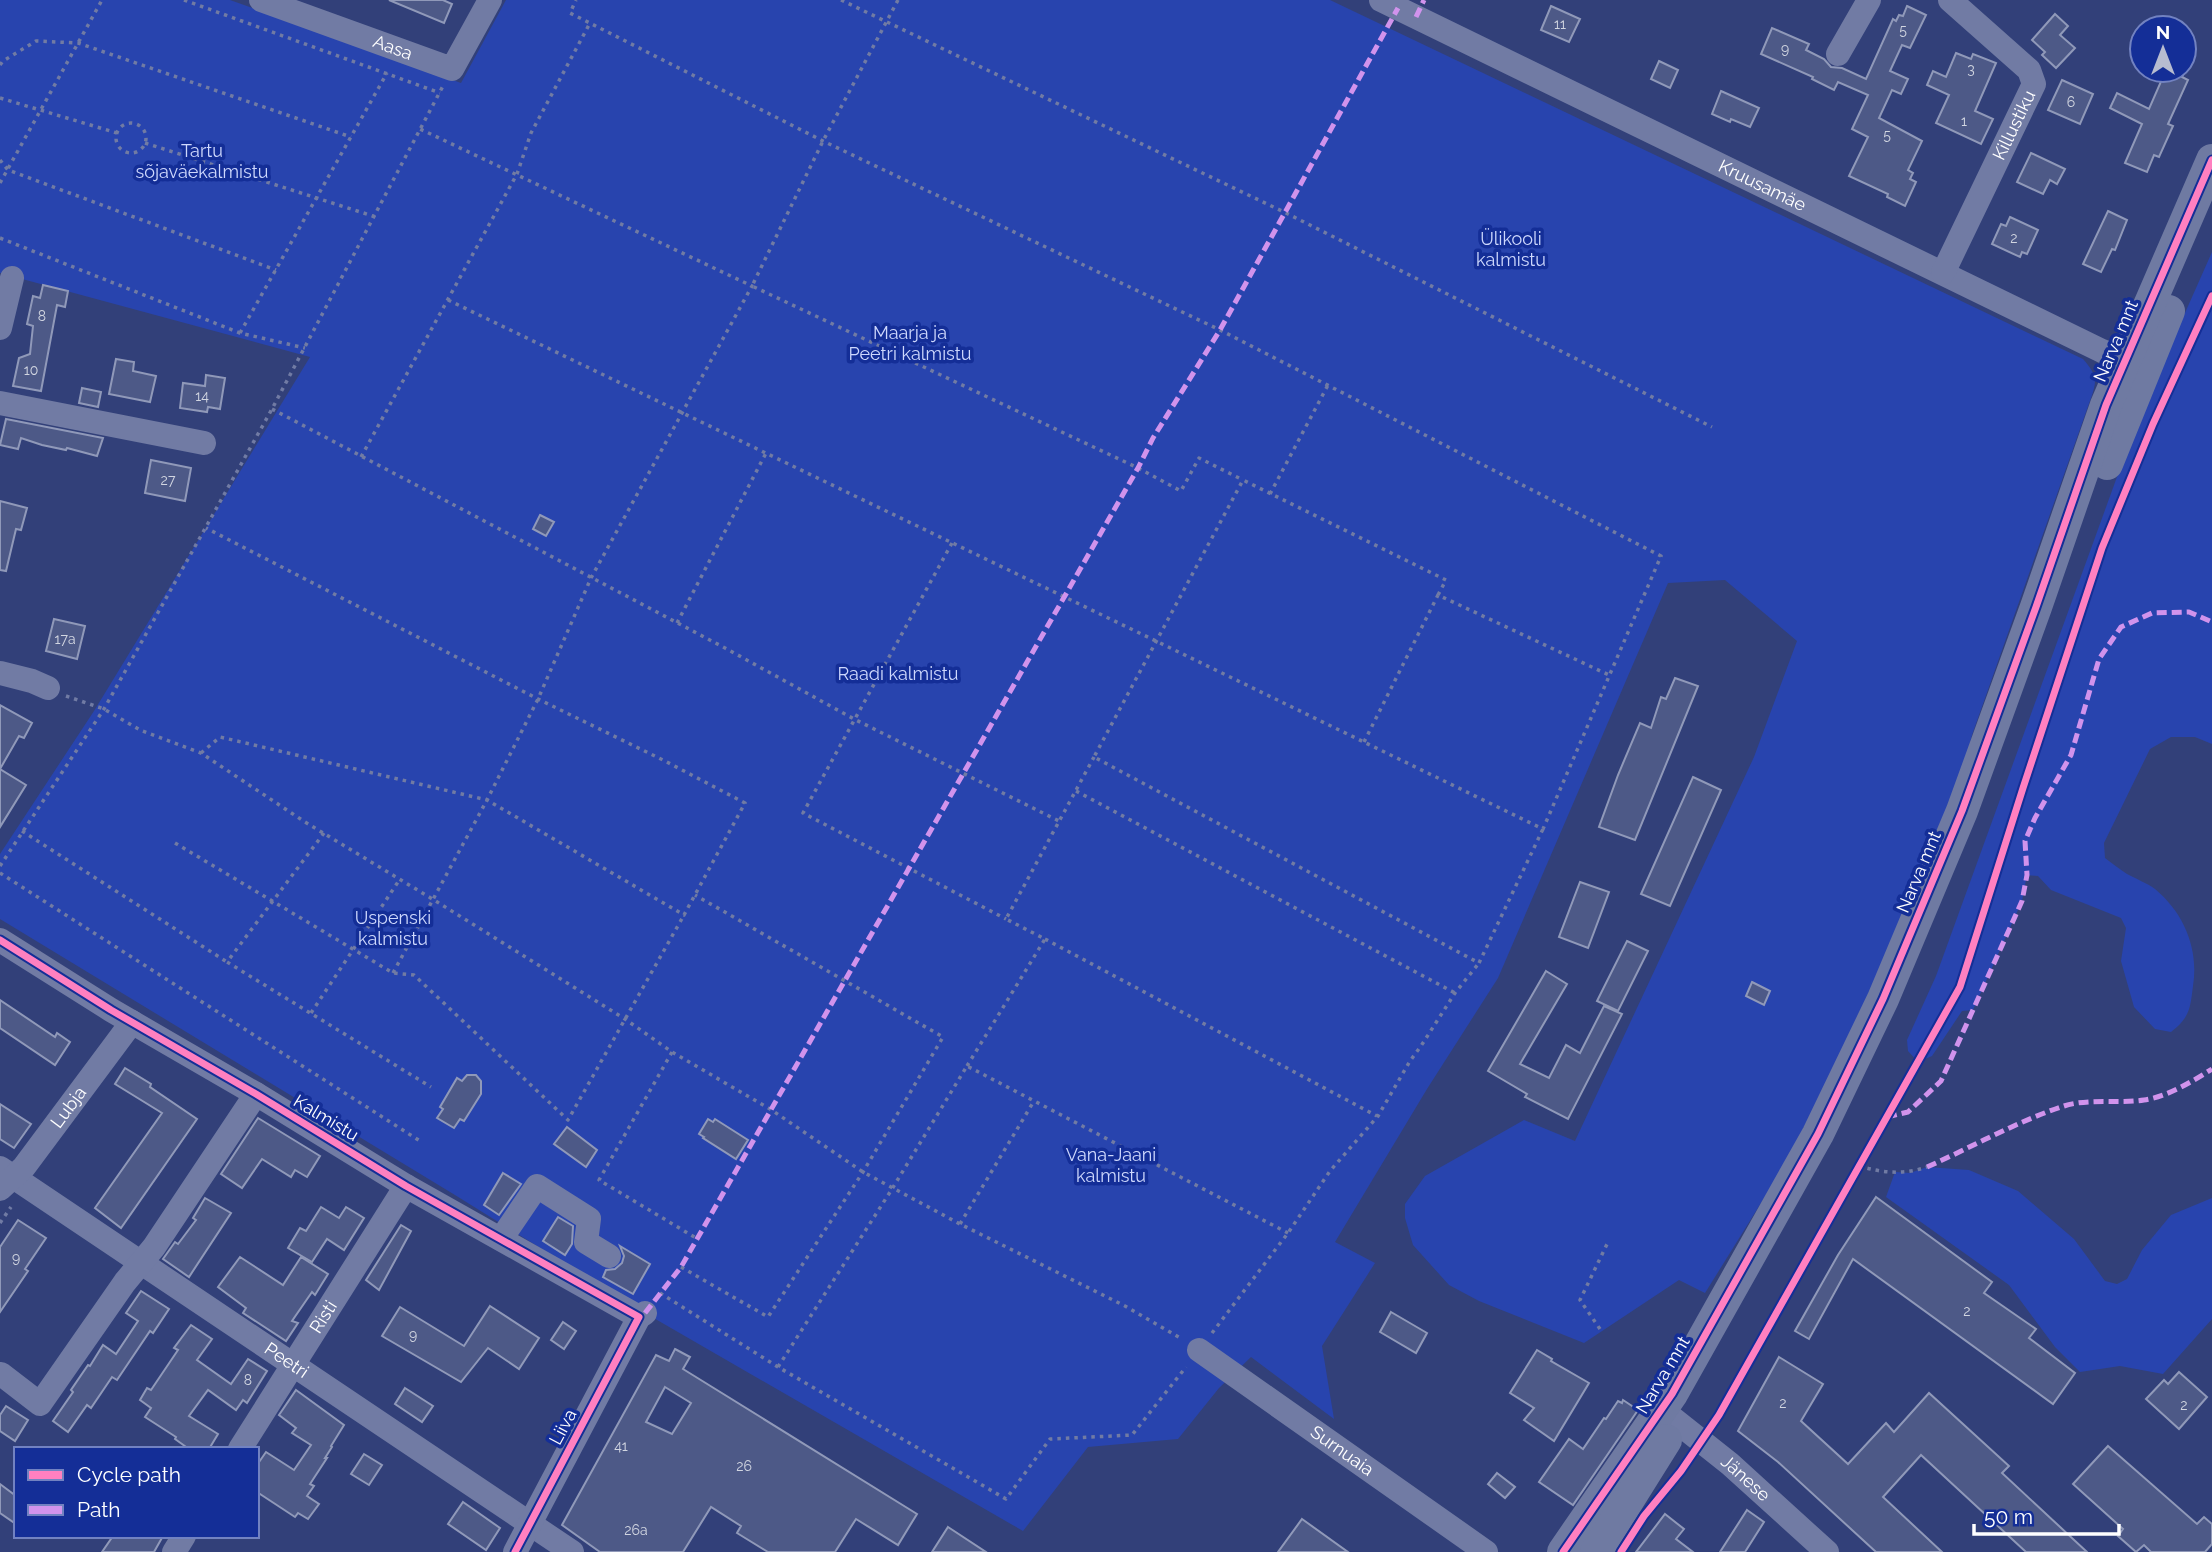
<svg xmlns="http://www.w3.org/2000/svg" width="2212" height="1552" font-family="Raleway,sans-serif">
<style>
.green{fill:#2844ae}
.building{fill:#4d5987;stroke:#9099b9;stroke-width:2;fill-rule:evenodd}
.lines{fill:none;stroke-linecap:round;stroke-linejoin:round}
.path{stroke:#717ba4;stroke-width:3.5;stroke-dasharray:3.5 5;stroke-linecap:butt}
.minor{stroke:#717ba4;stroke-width:24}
.major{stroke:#6f7aa2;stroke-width:32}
.quiet{stroke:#d193ec;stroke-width:5;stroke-dasharray:10 5;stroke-linecap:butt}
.cycleway-casing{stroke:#142e97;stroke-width:11}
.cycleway{stroke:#ff80c0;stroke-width:7}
.labels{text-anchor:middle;stroke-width:7;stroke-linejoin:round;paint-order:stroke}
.number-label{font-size:14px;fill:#d2d6e1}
.street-label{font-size:18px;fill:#fff;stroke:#142e97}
.park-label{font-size:18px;fill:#ced8fd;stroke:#142e97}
</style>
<rect width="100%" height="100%" fill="#324079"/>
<g class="green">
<path d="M0,0H230L461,83L506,0H1330L2083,359C2096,374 2098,379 2091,398L1972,735L1965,764L1908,913L1839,1059L1784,1166L1705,1293L1679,1280L1584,1343L1479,1301L1449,1285L1413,1245L1405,1218V1204L1425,1176L1524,1120L1575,1141L1754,757L1797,641L1725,580L1668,583L1498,978L1427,1089L1335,1242L1375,1263L1322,1346L1334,1419L1251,1357L1219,1388L1178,1439L1088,1447L1023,1531L645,1313L455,1195L0,919V854L94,711L310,357L0,273Z"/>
<path d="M2212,252V744L2195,737H2171L2150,749L2104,843L2105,858C2112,863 2119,869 2127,874C2136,879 2147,883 2155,889C2184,913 2199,949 2193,986C2190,1009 2190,1017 2171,1032L2155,1029L2134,1007L2121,961L2126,928L2121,918L2051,890L2038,876L2027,875L2022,901L1973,1010L1962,1011L1932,1056L1918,1062L1908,1051L1907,1040L1936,976L2138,419Z"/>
<polygon points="1927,1167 1969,1170 2018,1191 2074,1239 2105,1281 2117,1284 2127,1279 2142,1250 2171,1215 2212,1198 2212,1319 2163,1374 2120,1366 2080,1372 2055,1347 2009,1285 1886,1197 1895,1172 1910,1173"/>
</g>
<g class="building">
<polygon points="389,0 443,0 452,4 444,23"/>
<polygon points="1551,6 1580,19 1569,42 1541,30"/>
<polygon points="1907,6 1926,15 1910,48 1902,45 1890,71 1908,79 1901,94 1892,90 1879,118 1922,141 1908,170 1913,173 1910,179 1916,182 1905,206 1887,197 1888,194 1849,176 1868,137 1852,129 1868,95 1838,82 1834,90 1812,79 1813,77 1761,54 1772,28 1809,44 1806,50 1824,59 1831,67 1842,68 1866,79 1893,19 1896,21 1899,15 1903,16"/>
<polygon points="2055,14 2068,26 2060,35 2075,48 2056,68 2042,55 2045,52 2032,40"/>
<polygon points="1956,53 1971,59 1973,54 1996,63 1975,111 1993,119 1981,144 1936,123 1949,95 1927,85 1933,71 1946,77"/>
<polygon points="1659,61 1678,70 1670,88 1651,79"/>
<polygon points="2166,70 2185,70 2182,77 2188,80 2168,124 2173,126 2159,157 2154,155 2147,172 2125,163 2142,124 2110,108 2117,93 2149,109"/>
<polygon points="2062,80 2093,94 2080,124 2048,110"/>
<polygon points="1721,91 1759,108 1750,127 1731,119 1730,122 1712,114"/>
<polygon points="2031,153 2065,169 2057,184 2050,180 2043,194 2017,182"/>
<polygon points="2108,211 2127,220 2115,250 2112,249 2101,272 2083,264"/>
<polygon points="2010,217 2038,230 2027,254 2022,252 2020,257 1992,244 2001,224 2006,226"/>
<polygon points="43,285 68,291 65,307 57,305 41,391 13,386 19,358 30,354 33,326 27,324 33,296 40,298"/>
<polygon points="116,359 134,362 133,371 156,376 150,402 109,394"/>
<polygon points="206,375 225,378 220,409 208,407 207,412 180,408 183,383 205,386"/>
<polygon points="82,388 101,392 98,407 79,403"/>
<polygon points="6,419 103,438 97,456 67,448 66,450 42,445 21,438 18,449 0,445"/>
<polygon points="151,460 191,468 185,501 145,493"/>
<polygon points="0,501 27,508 21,530 16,529 6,571 0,570"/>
<polygon points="540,515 554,522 546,536 533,529"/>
<polygon points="54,619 85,626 77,659 46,651"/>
<polygon points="1675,678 1698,686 1635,840 1599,827 1618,775 1640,723 1651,728 1661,697 1666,699"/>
<polygon points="0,705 32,723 24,738 19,736 0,769"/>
<polygon points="0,769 26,785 0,827"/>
<polygon points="1693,777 1721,790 1670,906 1641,894"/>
<polygon points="1580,882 1609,892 1588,948 1559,937"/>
<polygon points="1627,941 1648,951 1618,1011 1597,1001"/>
<polygon points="1546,971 1567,984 1520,1064 1549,1078 1566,1045 1580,1053 1604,1006 1622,1014 1568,1119 1525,1097 1527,1094 1488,1071"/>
<polygon points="1752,982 1770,991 1764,1005 1746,996"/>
<polygon points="0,1000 55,1037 57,1033 70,1042 55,1065 0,1028"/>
<polygon points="125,1068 151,1084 150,1087 197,1119 121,1228 95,1208 162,1113 115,1084"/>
<polygon points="467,1075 476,1075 481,1081 481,1094 464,1121 460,1119 454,1128 437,1118 443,1109 440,1107 457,1078 462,1081"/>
<polygon points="0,1104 31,1124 14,1148 0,1139"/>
<polygon points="258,1118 320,1156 307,1177 295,1170 291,1177 262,1159 242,1188 221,1174"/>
<polygon points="708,1119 713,1122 715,1119 748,1140 736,1159 703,1138 704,1137 699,1134"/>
<polygon points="567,1127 597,1150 586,1167 554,1144"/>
<polygon points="503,1173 521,1184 499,1215 484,1205"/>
<polygon points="1876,1197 1992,1282 1984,1293 2036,1329 2029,1338 2075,1373 2053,1404 1853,1259 1809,1339 1795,1331 1838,1255"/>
<polygon points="205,1198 231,1213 189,1277 163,1259 175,1242 178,1244 196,1220 193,1218"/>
<polygon points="321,1207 339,1218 346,1207 364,1218 344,1250 327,1239 312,1262 288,1248 300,1228 306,1231"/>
<polygon points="558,1217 573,1226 572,1244 565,1255 543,1241"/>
<polygon points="18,1220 46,1238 25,1269 28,1271 0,1312 0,1247"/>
<polygon points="401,1225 411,1231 379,1290 366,1280"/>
<polygon points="620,1246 650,1264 633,1294 603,1277 606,1270 615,1269 622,1263 624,1256"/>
<polygon points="240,1257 283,1285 301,1257 328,1274 315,1295 312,1292 292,1321 298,1323 286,1341 243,1313 246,1308 218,1287"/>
<polygon points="141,1291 169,1309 153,1333 150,1331 117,1380 112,1377 91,1408 87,1405 68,1432 53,1421 73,1392 71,1390 88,1365 90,1366 103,1345 116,1354 138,1321 126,1313"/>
<polygon points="490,1306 539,1338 519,1369 488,1348 461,1382 382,1336 400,1307 464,1346"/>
<polygon points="1391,1312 1427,1333 1416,1353 1380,1332"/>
<polygon points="563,1322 576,1331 564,1349 551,1340"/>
<polygon points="191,1325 212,1339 197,1360 231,1384 248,1359 267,1371 247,1403 243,1400 236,1410 208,1390 189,1416 218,1434 209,1449 189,1449 175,1439 176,1437 145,1417 151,1408 140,1400 147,1388 151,1390 178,1350 174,1348"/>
<path d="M675,1349L690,1357L683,1369L917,1514L898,1545L856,1519L835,1552H768L737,1533L741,1526L711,1507L683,1552H600L562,1525L656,1355L669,1361ZM665,1387L691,1403L672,1434L646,1422Z"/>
<polygon points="1537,1350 1552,1359 1551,1361 1589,1383 1554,1441 1524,1420 1534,1408 1510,1393"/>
<polygon points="1779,1357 1823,1384 1801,1421 1848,1464 1886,1423 1894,1432 1929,1393 2009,1466 2002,1473 2087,1552 2026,1552 1921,1455 1883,1497 1942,1552 1876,1552 1778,1462 1738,1431"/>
<polygon points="2179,1372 2207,1397 2179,1429 2146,1399 2164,1380 2168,1384"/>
<polygon points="405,1388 433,1406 422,1422 395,1404"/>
<polygon points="296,1390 344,1425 331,1446 332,1447 325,1458 327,1458 310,1484 314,1486 307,1496 319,1504 308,1519 298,1513 295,1517 257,1492 257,1465 266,1452 294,1470 311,1445 292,1433 296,1428 279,1415"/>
<polygon points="1623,1400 1638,1410 1573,1505 1539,1482 1569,1439 1583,1449 1604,1418 1606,1419 1618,1401 1622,1403"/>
<polygon points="6,1406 28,1420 15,1441 0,1431 0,1415"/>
<polygon points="2108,1446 2197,1524 2204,1517 2212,1524 2212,1544 2205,1552 2151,1552 2144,1545 2136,1552 2118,1536 2123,1529 2073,1484"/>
<polygon points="364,1454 382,1465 369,1485 351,1474"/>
<polygon points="1497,1473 1515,1487 1505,1498 1488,1484"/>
<polygon points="0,1484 16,1496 16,1524 0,1513"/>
<polygon points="463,1502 500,1528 486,1550 448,1524"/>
<polygon points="1747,1510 1764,1522 1745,1552 1720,1552"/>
<polygon points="1665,1514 1684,1529 1676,1539 1693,1552 1636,1552"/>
<polygon points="1302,1519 1348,1552 1278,1552"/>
<polygon points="948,1527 986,1552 932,1552"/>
<polygon points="113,1536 163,1536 154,1552 102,1552"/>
</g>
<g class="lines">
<g class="path">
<polyline points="184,0 440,93"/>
<polyline points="841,0 1286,213 1712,427"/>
<polyline points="898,0 823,141 752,286 1138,468 1181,491 1199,458 1243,480"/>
<polyline points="0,65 3,61 36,41 78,43 351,137"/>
<polyline points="0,98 117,133"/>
<circle cx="131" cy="138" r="15"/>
<polyline points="145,143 376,217"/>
<polyline points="0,160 8,170 276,270"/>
<polyline points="0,183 102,0"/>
<polyline points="0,238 240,333 305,348"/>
<polyline points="448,300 1156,641 1543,829 1661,556 1220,330 823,141 570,13 576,0"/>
<polyline points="240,333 387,73"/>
<polyline points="272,409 725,648 854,719 1059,821"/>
<polyline points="361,457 517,174 531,133 590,23"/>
<polyline points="1270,494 1328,385"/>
<polyline points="952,543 803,813 1006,919"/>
<polyline points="1438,595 1446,580 1243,480 1094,757 1479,963 1543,829"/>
<polyline points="677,623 766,453"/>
<polyline points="66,696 104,709 140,730 201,753 305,822 434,900 625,1019 672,1052 770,1109 863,1172 960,1224 1125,1306 1182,1339"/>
<polyline points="1364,742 1438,595 1609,675"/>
<polyline points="201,753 220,737 487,800 684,915 745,803 663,760 538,699 206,528"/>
<polyline points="1076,791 1455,993"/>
<polyline points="22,831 227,962"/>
<polyline points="324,833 227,962 431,1087"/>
<polyline points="175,843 393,973 414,975 568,1120 684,915"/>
<polyline points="0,866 104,709 272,409 443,86"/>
<polyline points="0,873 420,1141"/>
<polyline points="1045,939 1377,1116"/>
<polyline points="393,973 487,800 538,699 591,578 752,286 420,129"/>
<polyline points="311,1013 400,879"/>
<polyline points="672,1052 599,1180 696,1238"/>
<polyline points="967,1066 1045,939 1006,919 1094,757"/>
<path d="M1859,1166C1883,1173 1903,1175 1927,1167"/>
<polyline points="0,1223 11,1207"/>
<polyline points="960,1224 1034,1101"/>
<polyline points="681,1267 768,1317 863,1172 943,1037 695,895"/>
<polyline points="660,1293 778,1367 1006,1499 1050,1439 1132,1435 1186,1367"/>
<polyline points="1600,1329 1580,1300 1609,1240"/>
<polyline points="1212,1333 1288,1233 1330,1171 1378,1116 1410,1061 1421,1046 1455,993 1479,963"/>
<polyline points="778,1367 892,1189 967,1066 1288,1233"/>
</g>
<g class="minor">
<path id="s1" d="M261,0L452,69L490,0"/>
<path id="s2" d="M1381,0L2102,351L2140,366"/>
<polyline points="1838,54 1869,0"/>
<path id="s3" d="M1943,273L2034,84L2029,70L1950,0"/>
<polyline points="0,328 12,278"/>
<polyline points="0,403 204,443"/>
<polyline points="0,673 32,681 48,688"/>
<polyline points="0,940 111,1010 256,1094 406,1186 639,1317"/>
<path id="s4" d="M0,1168L572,1552"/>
<path id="s5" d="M0,1189L24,1167L132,1022"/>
<polyline points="501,1239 537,1186 589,1219 586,1242 609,1256"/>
<path id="s6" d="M1199,1350L1486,1552"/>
<polyline points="1,1374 40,1404 125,1282 154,1247 256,1094"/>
<path id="s7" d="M1662,1410L1730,1464L1827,1552"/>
<path id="s8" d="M240,1449L406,1186"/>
<polyline points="174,1552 184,1536"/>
<polyline points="515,1552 639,1317 645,1313"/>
</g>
<g class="major">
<polyline points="2107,464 2169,311"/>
<polyline points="1563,1552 1672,1394 1818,1134 1883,999 1962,811 2036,607 2106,405 2212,160"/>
<polyline points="1596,1552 1666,1440"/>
</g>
<g class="quiet">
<polyline points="1416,17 1424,0"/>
<polyline points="1887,1117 1908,1112 1941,1081 2022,901 2027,875 2025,841 2035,818 2071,755 2099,659 2121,627 2152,613 2189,612 2212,622"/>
<path d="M1927,1167C1972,1147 2018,1121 2064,1106C2090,1098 2118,1104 2144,1100C2167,1097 2193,1081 2212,1069"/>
<polyline points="645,1313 681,1267 1138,468 1153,438 1220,330 1398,8"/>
</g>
<g class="cycleway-casing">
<g id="cycleway">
<polyline points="0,940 111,1010 256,1094 406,1186 639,1317 515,1552"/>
<polyline points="1563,1552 1672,1394 1818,1134 1883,999 1962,811 2036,607 2106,405 2212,160"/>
<polyline points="1621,1552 1644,1516 1681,1471 1719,1415 1960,987 2023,788 2102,548 2153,424 2212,296"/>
</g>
</g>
<use href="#cycleway" class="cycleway"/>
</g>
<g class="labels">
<g class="number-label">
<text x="1560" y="29">11</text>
<text x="1903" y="35">5</text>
<text x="1785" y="54">9</text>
<text x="1971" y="74">3</text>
<text x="2071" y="107">6</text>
<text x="1964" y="126">1</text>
<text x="1887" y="140">5</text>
<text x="2014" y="243">2</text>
<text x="42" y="321">8</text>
<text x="31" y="375">10</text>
<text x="202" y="401">14</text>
<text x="168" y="485">27</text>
<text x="65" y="644">17a</text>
<text x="16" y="1263">9</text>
<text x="1967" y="1316">2</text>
<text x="413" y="1340">9</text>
<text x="248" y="1385">8</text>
<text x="1783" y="1408">2</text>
<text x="2184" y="1410">2</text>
<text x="621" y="1451">41</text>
<text x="744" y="1471">26</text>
<text x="636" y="1535">26a</text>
</g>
<g class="street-label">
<text dy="6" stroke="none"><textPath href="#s1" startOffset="140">Aasa</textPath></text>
<text dy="6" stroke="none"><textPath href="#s3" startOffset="164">Killustiku</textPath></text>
<text dy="6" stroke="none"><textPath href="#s2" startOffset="424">Kruusamäe</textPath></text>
<text transform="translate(2116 341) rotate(-67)" y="6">Narva mnt</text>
<text transform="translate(1919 872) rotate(-67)" y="6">Narva mnt</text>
<text dy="6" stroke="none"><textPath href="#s5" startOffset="107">Lubja</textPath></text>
<text transform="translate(326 1118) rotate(31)" y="6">Kalmistu</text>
<text dy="6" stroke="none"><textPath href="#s8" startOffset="156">Risti</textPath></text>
<text dy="6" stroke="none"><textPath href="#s4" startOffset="345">Peetri</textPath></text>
<text transform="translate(1663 1375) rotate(-59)" y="6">Narva mnt</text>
<text transform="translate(563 1427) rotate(-62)" y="6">Liiva</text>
<text dy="6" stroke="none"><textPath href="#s6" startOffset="175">Surnuaia</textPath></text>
<text dy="6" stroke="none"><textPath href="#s7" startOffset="108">Jänese</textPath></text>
</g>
<g class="park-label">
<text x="202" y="157">Tartu<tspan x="202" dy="21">sõjaväekalmistu</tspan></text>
<text x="1511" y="245">Ülikooli<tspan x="1511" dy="21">kalmistu</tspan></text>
<text x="910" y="339">Maarja ja<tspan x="910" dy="21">Peetri kalmistu</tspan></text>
<text x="898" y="680">Raadi kalmistu</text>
<text x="393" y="924">Uspenski<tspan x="393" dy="21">kalmistu</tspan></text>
<text x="1111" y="1161">Vana-Jaani<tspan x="1111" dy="21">kalmistu</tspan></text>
</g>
</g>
<rect x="14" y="1447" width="245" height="91" fill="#142e97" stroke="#7282c1" stroke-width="2"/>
<rect x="28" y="1470" width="35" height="10" fill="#ff80c0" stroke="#7282c1" stroke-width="2"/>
<text x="77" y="1482" font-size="21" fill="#ffffff">Cycle path</text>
<rect x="28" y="1505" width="35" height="10" fill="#d193ec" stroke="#7282c1" stroke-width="2"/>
<text x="77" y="1517" font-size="21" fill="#ffffff">Path</text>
<g transform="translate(2163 49)"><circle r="33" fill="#142e97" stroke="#7282c1" stroke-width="2"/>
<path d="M0-5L12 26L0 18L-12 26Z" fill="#b7bcd0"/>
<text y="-10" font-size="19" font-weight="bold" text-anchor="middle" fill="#ffffff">N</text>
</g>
<path d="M1974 1524v10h145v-10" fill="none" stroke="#ffffff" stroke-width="3.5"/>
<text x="1984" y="1524" font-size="21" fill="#ffffff" stroke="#142e97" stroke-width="5" paint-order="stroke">50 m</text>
</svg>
